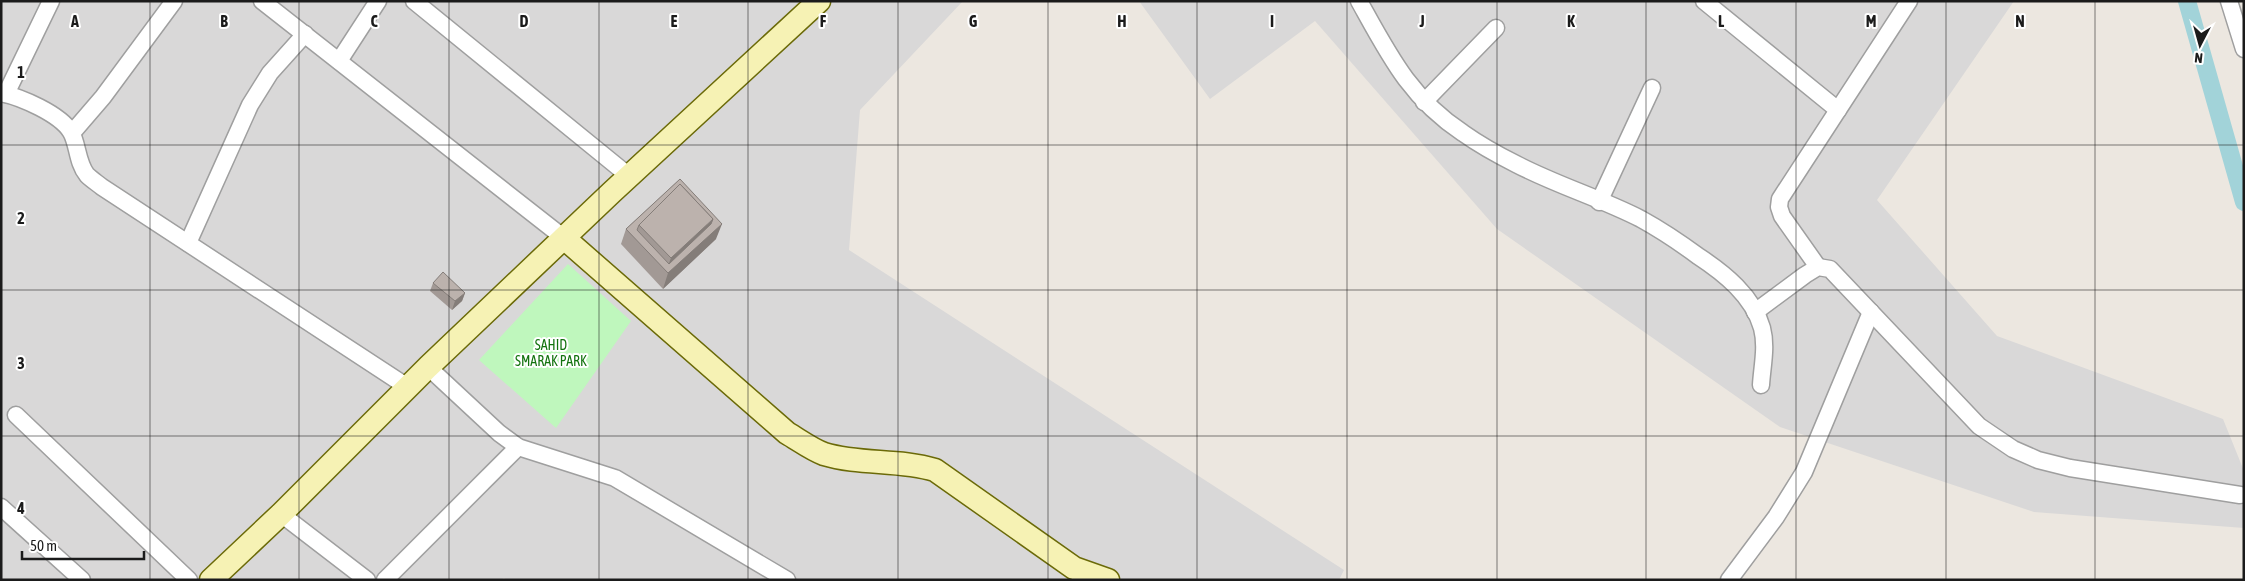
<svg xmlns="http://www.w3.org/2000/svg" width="2245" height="581" font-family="'Asap Condensed',sans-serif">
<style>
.residential{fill:#d9d8d8}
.park{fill:#bff7bd}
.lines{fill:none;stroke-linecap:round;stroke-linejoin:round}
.canal{stroke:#a2d3d9;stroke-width:18}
.street-casing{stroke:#9f9f9f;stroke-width:19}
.secondary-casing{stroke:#6b6a08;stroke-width:25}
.street{stroke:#fff;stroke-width:16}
.secondary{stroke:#f6f2b4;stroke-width:22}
.wall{fill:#a29995}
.shaded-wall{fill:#847d79}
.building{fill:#bcb2ad;stroke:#847d79;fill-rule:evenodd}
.grid{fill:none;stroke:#1b1b1b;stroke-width:1;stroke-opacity:0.55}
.labels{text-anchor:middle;stroke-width:4;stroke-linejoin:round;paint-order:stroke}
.park-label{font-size:14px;fill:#13730f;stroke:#fff}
.grid-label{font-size:16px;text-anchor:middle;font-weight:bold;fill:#1b1b1b;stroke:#fff;stroke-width:4;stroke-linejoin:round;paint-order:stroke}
</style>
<rect width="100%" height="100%" fill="#ece7e0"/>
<g class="residential">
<polygon points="1,1 963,1 860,110 849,250 1344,570 1339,580 506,580 504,578 501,580 1,580"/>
<polygon points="1139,1 2014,1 1877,200 1997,336 2223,419 2244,471 2244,528 2034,512 1780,427 1497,229 1315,21 1210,99"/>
</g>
<polygon class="park" points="568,264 631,321 556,428 479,360"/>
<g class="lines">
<polyline class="canal" points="2187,1 2244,202"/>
<g class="street-casing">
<g id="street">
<polyline points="262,1 564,238"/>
<polyline points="414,1 629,176"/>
<path d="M1359,1C1389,55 1410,98 1463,133C1480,145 1498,155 1516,164C1556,185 1600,198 1641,219C1661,230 1679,242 1698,256C1724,273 1753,296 1762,328C1767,347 1762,367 1761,385"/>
<polyline points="1704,1 1838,110"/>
<polyline points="2229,1 2244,49"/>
<polyline points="339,61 378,1"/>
<path d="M1,93C21,97 60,114 71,132C78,144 77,163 87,175C91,179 97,183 102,187L409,388"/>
<polyline points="6,94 51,1"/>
<polyline points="1424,102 1496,28"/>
<polyline points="72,133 103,97 174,1"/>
<polyline points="1599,202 1652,88"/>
<polyline points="188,243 250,105 270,73 305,34"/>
<polyline points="1818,267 1782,216 1779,207 1780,199 1909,1"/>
<polyline points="1755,312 1805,275 1818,267 1830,269 1979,426 2013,449 2038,460 2070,468 2240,495"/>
<polyline points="428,367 499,433 518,447 615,478 787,580"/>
<polyline points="16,415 189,580"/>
<polyline points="1,507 82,580"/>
<polyline points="281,514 367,580"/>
<polyline points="385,580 518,447"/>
<polyline points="1729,580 1776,517 1804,472 1871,312"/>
</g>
</g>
<g class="secondary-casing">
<g id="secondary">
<path d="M564,238L787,433C799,440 811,449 824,454C860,465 899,459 935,470L1074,568L1108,580"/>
<polyline points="211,580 281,514 428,367 612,192 819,1"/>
</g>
</g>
<use href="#street" class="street"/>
<use href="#secondary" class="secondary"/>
</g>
<g class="wall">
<polygon points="680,179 716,239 663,289 621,244 626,229"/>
<polygon points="433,283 465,293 462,301 452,310 430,291"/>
</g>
<g class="shaded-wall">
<polygon points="713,219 722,224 716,239 663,289 668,273 666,271 671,258"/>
<polygon points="465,293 462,301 452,310 455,301"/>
</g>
<g class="building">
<path d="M680,179L722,224L668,273L626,229ZM680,184L713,219L711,224L669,264L637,230L639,225Z"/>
<polygon points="680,184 713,219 671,258 639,225"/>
<polygon points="443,272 465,293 455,301 433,283"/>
</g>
<path class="grid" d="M150,1V580M299,1V580M449,1V580M599,1V580M748,1V580M898,1V580M1048,1V580M1197,1V580M1347,1V580M1497,1V580M1646,1V580M1796,1V580M1946,1V580M2095,1V580M1,145H2244M1,290H2244M1,436H2244"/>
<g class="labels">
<g class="park-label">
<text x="551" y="350">SAHID<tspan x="551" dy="16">SMARAK PARK</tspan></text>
</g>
</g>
<g class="grid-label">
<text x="75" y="27">A</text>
<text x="224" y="27">B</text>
<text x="374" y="27">C</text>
<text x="524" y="27">D</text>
<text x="674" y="27">E</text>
<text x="823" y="27">F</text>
<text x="973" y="27">G</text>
<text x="1122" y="27">H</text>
<text x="1272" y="27">I</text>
<text x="1422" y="27">J</text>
<text x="1571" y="27">K</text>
<text x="1721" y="27">L</text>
<text x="1871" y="27">M</text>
<text x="2020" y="27">N</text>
<text x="21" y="78">1</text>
<text x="21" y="224">2</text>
<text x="21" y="369">3</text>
<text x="21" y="514">4</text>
</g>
<rect width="2245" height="581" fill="none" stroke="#1b1b1b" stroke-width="5"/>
<g transform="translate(2200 45) rotate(186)" stroke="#ffffff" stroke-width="4" paint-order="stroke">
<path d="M0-4L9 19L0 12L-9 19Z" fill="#1b1b1b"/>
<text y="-8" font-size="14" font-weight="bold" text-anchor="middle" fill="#1b1b1b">N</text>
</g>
<path d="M22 551v8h122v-8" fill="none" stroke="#1b1b1b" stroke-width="2.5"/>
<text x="30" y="551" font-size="15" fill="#1b1b1b" stroke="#ffffff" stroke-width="4" paint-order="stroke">50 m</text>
</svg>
